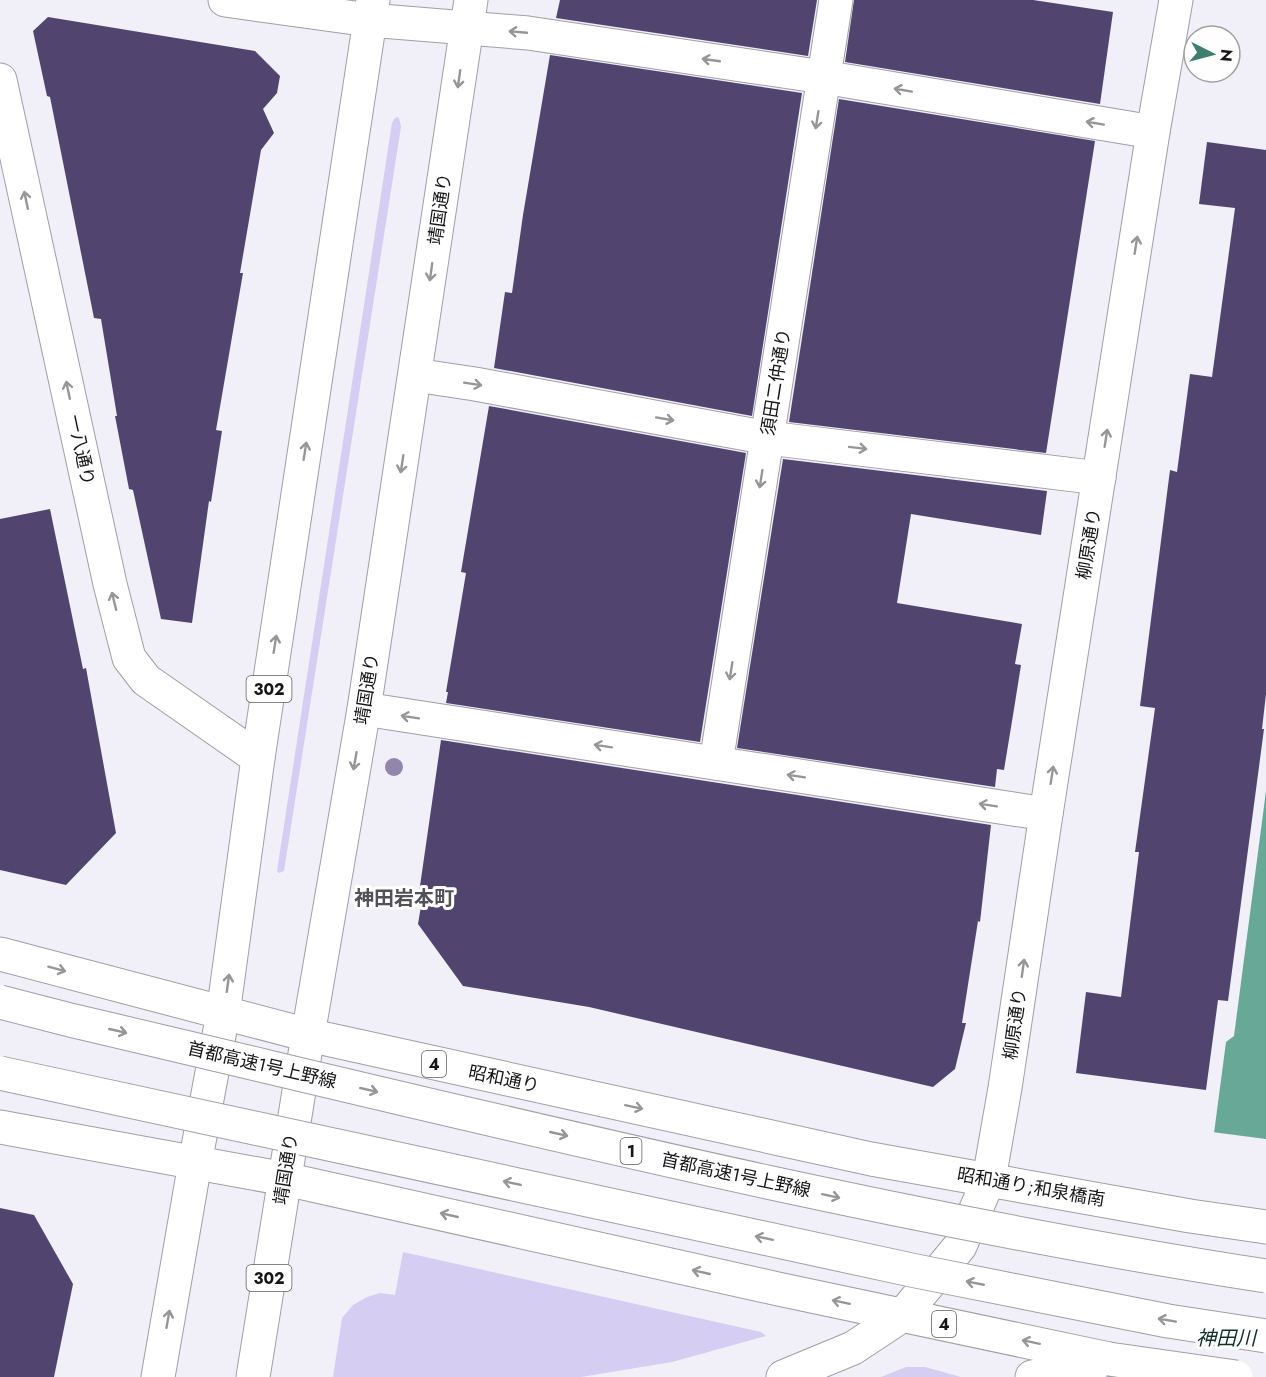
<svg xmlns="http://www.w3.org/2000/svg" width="1266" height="1377" font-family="Jost,'Noto Sans JP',sans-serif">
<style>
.green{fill:#d6cdf3}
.water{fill:#67a897}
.pier{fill:#f1eff8}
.building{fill:#514570}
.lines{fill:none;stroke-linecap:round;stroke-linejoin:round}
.minor-casing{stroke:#a09ea6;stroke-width:35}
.major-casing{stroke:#a09ea6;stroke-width:35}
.highway-casing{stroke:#a09ea6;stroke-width:35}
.minor{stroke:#fff;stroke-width:33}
.major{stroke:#fff;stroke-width:33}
.highway{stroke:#fff;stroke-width:33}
.highway-bridge-casing{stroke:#a09ea6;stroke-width:35;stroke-linecap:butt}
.highway-bridge{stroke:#fff;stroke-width:33}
.tree{fill:#9286ac}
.oneway{stroke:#969698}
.labels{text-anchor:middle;stroke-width:6;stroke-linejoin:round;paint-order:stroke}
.shield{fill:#fefefe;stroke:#5c5c5e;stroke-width:1.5}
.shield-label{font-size:16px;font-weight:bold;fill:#161619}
.street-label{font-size:18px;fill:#161619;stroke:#fefefe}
.neighbourhood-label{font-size:20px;font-weight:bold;fill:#525158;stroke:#fefefe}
.water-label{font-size:20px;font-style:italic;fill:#103029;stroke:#fefefe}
</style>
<rect width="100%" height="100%" fill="#f1eff8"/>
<g class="green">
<polygon points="397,117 399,118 401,127 284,871 279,873 277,871 392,123 394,119"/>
<polygon points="403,1252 761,1332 766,1336 672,1362 581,1377 333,1377 342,1318 353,1305 367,1297 380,1293 395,1295"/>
<polygon points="906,1367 925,1367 961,1377 881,1377"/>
</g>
<polygon class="water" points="1266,791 1266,1377 1182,1377 1226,1042 1234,1036"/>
<polygon class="pier" points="1212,1132 1266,1139 1266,1377 1179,1377"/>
<g class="building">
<polygon points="560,0 817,0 808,56 556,18"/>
<polygon points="854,0 1033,0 1113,12 1100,104 845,62"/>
<polygon points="48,17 255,51 280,76 277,93 263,109 274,133 261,150 240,273 243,273 216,430 222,431 211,502 209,501 192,623 161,619 133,490 129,489 115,416 117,416 101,319 94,318 50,97 47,96 33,31"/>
<polygon points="550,55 802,93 752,416 494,368 505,292 512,293 523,215"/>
<polygon points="839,99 1095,141 1046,453 789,422"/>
<polygon points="1207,142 1266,150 1266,694 1262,729 1264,729 1228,1001 1218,1000 1206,1090 1076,1073 1086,992 1121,997 1139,852 1135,852 1155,708 1140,706 1170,470 1177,472 1190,374 1212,377 1235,208 1199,204"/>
<polygon points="489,406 746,453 700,742 446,703 448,692 446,692 466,573 461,572"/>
<polygon points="783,459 1047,491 1041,535 911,514 897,603 1022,624 1015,664 1021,665 1014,709 1004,770 997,769 995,787 737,748"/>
<polygon points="50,509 83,669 86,668 116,833 66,885 0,870 0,519"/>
<polygon points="441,740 991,825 980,922 978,921 962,1023 966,1023 955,1069 933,1087 589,1007 463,986 418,924 423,894 419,893"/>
<polygon points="0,1208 34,1215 73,1284 54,1377 0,1377"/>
</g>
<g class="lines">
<g class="minor-casing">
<g id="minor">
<polyline points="225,0 369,20 528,33 823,77 1153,132"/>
<polyline points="0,80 110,584 129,658 146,680 258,758"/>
<polyline points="415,375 475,384 768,438 1099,478"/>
<polyline points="364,709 1046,814"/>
<polyline points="716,763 836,0"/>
<polyline points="783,1377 853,1348 903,1315 960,1246 989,1179 1005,1088 1046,814 1153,132 1176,0"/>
<polyline points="1032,1377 1109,1359"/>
</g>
</g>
<g class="major-casing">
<g id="major">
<polyline points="158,1377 195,1163 223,1014 258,758 373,0"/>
<polyline points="253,1377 308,1035 364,709 471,0"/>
</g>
</g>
<g class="highway-casing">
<g id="highway">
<polyline points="0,954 308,1035 871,1159 1190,1216 1266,1227"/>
<polyline points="0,1127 285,1179 778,1289 1109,1359"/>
</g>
</g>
<use href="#minor" class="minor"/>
<use href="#major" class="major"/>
<use href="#highway" class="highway"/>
<g class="highway-bridge-casing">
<g id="highway-bridge">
<path d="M0,1002L70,1020C467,1113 863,1214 1266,1276"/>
<polyline points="0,1073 916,1271 1168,1321 1266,1336"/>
<polyline points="1109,1359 1236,1377"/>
</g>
</g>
<use href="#highway-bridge" class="highway-bridge"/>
</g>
<circle class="tree" cx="394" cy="767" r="9"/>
<defs><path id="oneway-shaft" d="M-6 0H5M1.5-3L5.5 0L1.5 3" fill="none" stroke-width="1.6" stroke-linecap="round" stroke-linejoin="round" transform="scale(1.5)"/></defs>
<g class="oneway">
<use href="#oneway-shaft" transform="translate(518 32) rotate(-175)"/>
<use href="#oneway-shaft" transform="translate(711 60) rotate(-172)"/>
<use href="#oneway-shaft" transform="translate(459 79) rotate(98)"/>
<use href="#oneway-shaft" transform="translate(903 90) rotate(-170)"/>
<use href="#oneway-shaft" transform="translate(817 120) rotate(99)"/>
<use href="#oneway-shaft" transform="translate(1095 123) rotate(-170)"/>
<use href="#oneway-shaft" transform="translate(26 200) rotate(-102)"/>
<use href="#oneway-shaft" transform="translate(1136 245) rotate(-81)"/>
<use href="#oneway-shaft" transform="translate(431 272) rotate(98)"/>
<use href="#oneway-shaft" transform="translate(473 384) rotate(9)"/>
<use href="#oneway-shaft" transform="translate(68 390) rotate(-102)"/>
<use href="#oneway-shaft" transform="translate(665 419) rotate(10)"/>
<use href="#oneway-shaft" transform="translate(1106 438) rotate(-81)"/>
<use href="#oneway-shaft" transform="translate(858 448) rotate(7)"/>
<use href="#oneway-shaft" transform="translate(305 451) rotate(-81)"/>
<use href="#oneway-shaft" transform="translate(402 464) rotate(99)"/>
<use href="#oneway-shaft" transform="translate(761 479) rotate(99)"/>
<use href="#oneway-shaft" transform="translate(114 601) rotate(-104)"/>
<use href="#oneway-shaft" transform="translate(275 644) rotate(-81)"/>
<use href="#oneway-shaft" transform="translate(731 671) rotate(99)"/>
<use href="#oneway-shaft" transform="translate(410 717) rotate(-171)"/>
<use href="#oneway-shaft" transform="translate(603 746) rotate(-171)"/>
<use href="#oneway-shaft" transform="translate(355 761) rotate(100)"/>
<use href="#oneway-shaft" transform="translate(1052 775) rotate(-81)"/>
<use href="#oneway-shaft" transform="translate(796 776) rotate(-171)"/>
<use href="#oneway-shaft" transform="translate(988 805) rotate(-171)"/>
<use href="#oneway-shaft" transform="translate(1023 968) rotate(-82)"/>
<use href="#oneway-shaft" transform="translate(57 969) rotate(15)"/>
<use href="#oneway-shaft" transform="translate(228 983) rotate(-82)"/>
<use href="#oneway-shaft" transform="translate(118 1031) rotate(13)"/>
<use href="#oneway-shaft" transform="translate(369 1090) rotate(13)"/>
<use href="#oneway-shaft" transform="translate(634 1107) rotate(12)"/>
<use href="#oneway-shaft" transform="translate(559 1134) rotate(13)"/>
<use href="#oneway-shaft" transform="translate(512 1183) rotate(-168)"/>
<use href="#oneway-shaft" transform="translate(831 1196) rotate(12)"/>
<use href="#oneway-shaft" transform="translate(449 1215) rotate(-167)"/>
<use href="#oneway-shaft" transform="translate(764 1238) rotate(-168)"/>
<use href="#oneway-shaft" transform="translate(701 1272) rotate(-167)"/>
<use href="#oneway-shaft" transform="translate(975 1283) rotate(-169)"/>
<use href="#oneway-shaft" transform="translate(841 1302) rotate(-168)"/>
<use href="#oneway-shaft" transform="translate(168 1319) rotate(-80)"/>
<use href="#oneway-shaft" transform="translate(1167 1320) rotate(-170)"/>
<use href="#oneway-shaft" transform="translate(1031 1342) rotate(-168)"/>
</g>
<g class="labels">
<g class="shield">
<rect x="246.5" y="676" width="45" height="26" rx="4.5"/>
<rect x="422" y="1051" width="24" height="26" rx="4.5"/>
<rect x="620.5" y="1138" width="21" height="26" rx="4.5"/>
<rect x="246.5" y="1265" width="45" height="26" rx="4.5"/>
<rect x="932" y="1311" width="24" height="26" rx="4.5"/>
</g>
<g class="shield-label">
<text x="269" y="695">302</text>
<text x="434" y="1070">4</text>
<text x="631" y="1157">1</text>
<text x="269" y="1284">302</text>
<text x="944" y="1330">4</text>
</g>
<g class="street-label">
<text transform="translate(440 209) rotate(-82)" y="6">靖国通り</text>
<text transform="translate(776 382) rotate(-81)" y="6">須田二仲通り</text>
<text transform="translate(81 450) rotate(78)" y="6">一八通り</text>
<text transform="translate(1089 544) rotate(-81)" y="6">柳原通り</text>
<text transform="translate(367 689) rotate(-81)" y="6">靖国通り</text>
<text transform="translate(1015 1024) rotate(-82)" y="6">柳原通り</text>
<text transform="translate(262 1065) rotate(13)" y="6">首都高速1号上野線</text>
<text transform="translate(504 1079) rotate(12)" y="6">昭和通り</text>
<text transform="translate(286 1169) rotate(-81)" y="6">靖国通り</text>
<text transform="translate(736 1175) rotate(12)" y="6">首都高速1号上野線</text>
<text transform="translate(1031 1187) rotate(10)" y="6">昭和通り;和泉橋南</text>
</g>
<g class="neighbourhood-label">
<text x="404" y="905">神田岩本町</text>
</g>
<g class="water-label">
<text x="1226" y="1345">神田川</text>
</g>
</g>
<g transform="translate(1212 54) rotate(96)"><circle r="28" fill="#fefefe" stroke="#a1a1a2" stroke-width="1.5"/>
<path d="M0-4.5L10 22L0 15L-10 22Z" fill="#3d7e6e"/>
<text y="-9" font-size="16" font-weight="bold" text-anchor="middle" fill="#161619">N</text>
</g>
</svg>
